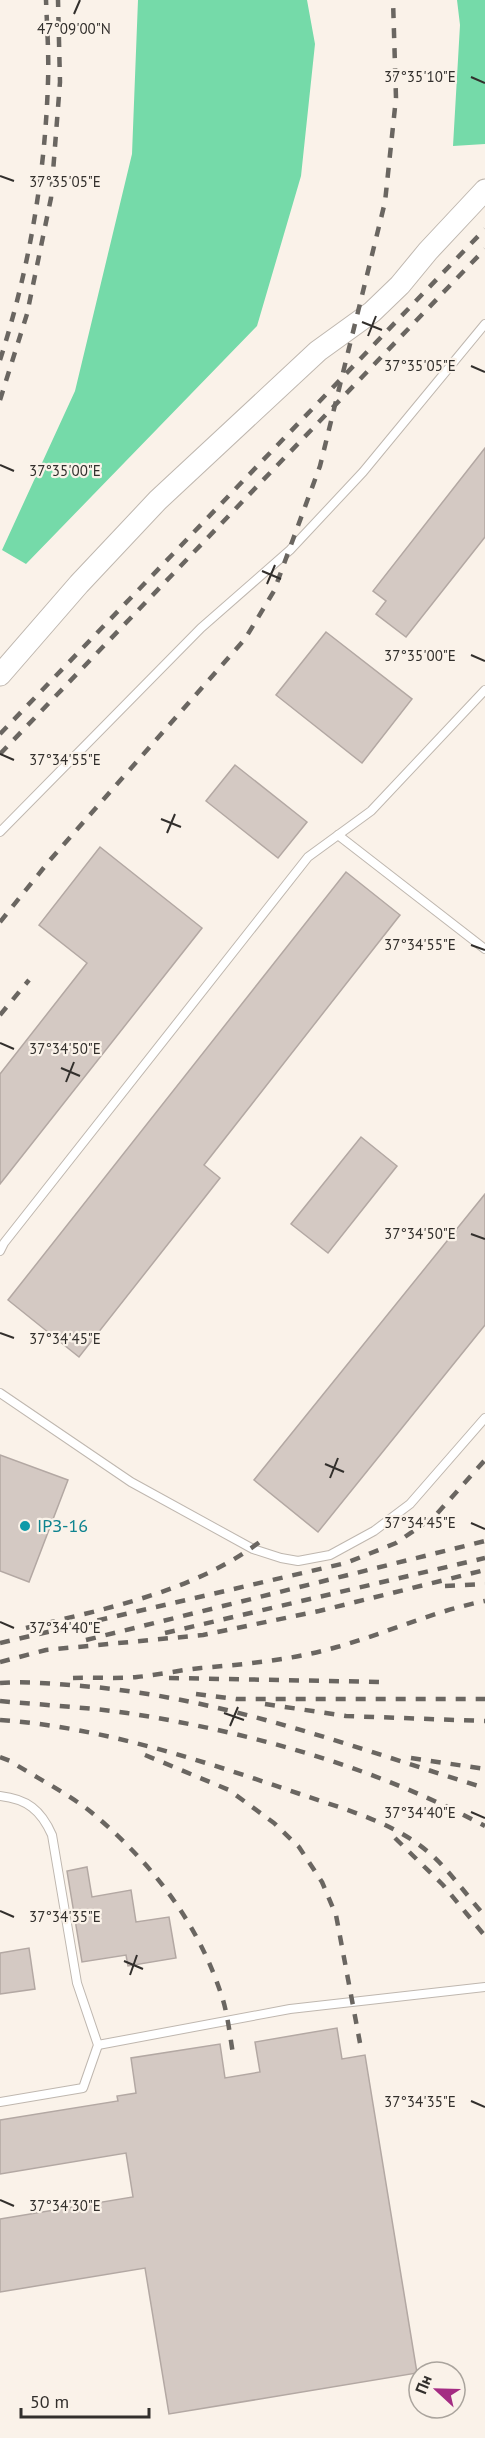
<svg xmlns="http://www.w3.org/2000/svg" width="485" height="2438" font-family="'PT Sans',sans-serif">
<style>
.green{fill:#75daa9}
.building{fill:#d4c9c3;stroke:#b3a8a3;stroke-width:1.5}
.lines{fill:none;stroke-linecap:round;stroke-linejoin:round}
.lane-casing{stroke:#bfb7af;stroke-width:10}
.secondary-casing{stroke:#bfb7af;stroke-width:23}
.lane{stroke:#fff;stroke-width:8}
.secondary{stroke:#fff;stroke-width:21}
.rail{stroke:#6a6661;stroke-width:4.5;stroke-dasharray:10 10;stroke-linecap:butt}
.ticks{fill:none;stroke:#322f2c;stroke-width:2}
.culture-dot{fill:#0f9aa8;stroke:#faf2e9;stroke-width:2}
.labels{text-anchor:middle;stroke-width:4.5;stroke-linejoin:round;paint-order:stroke}
.culture-label{font-size:18px;fill:#0d838f;stroke:#faf2e9;text-anchor:start}
.ticks-label{font-size:15px;text-anchor:middle;fill:#322f2c;stroke:#faf2e9;stroke-width:4.5;stroke-linejoin:round;paint-order:stroke}
</style>
<rect width="100%" height="100%" fill="#faf2e9"/>
<g class="green">
<polygon points="138,0 307,0 315,44 301,176 257,326 26,564 2,550 75,391 132,154"/>
<polygon points="457,0 485,0 485,144 453,146 460,25"/>
</g>
<g class="building">
<polygon points="485,448 485,537 406,637 376,614 386,601 373,591"/>
<polygon points="326,632 412,699 362,763 276,695"/>
<polygon points="235,765 307,822 278,858 206,801"/>
<polygon points="100,847 202,928 0,1184 0,1074 87,963 39,925"/>
<polygon points="346,872 400,915 204,1165 220,1178 79,1357 8,1300"/>
<polygon points="361,1137 397,1166 328,1253 291,1224"/>
<polygon points="485,1194 485,1325 318,1532 254,1480"/>
<polygon points="0,1455 68,1480 29,1582 0,1571"/>
<polygon points="87,1867 92,1897 131,1890 136,1922 169,1917 176,1958 128,1966 126,1955 82,1962 67,1871"/>
<polygon points="29,1948 35,1989 0,1994 0,1953"/>
<polygon points="337,2028 342,2059 365,2055 417,2373 169,2414 145,2268 0,2292 0,2219 133,2197 126,2153 0,2174 0,2120 118,2101 117,2096 136,2093 131,2058 220,2044 225,2078 260,2072 255,2042"/>
</g>
<g class="lines">
<g class="lane-casing">
<g id="lane">
<polyline points="0,832 201,628 290,550 363,472 485,324"/>
<polyline points="338,835 485,949"/>
<polyline points="0,1251 4,1243 308,857 371,811 485,690"/>
<polyline points="0,1393 131,1482 253,1549 281,1558 298,1561 330,1555 374,1531 410,1504 485,1418"/>
<path d="M0,1796C27,1799 41,1810 52,1835L77,1983L98,2045L83,2088L0,2102"/>
<polyline points="98,2045 290,2009 485,1987"/>
</g>
</g>
<g class="secondary-casing">
<polyline id="secondary" points="0,675 79,584 158,500 318,351 372,312 400,285 428,251 485,190"/>
</g>
<use href="#lane" class="lane"/>
<use href="#secondary" class="secondary"/>
<g class="rail">
<path d="M0,360C29,270 45,176 48,82C49,55 47,27 46,0"/>
<polyline points="0,400 27,314 51,198 60,82 58,0"/>
<polyline points="0,734 485,229"/>
<polyline points="0,754 485,249"/>
<polyline points="0,922 50,860 245,639 274,591 320,466 385,202 396,98 393,0"/>
<polyline points="0,1015 29,980"/>
<polyline points="445,1586 485,1584"/>
<path d="M26,1628C108,1608 199,1591 266,1537"/>
<polyline points="165,1633 485,1558"/>
<polyline points="86,1640 485,1541"/>
<polyline points="0,1643 346,1563 396,1543 435,1516 485,1460"/>
<polyline points="0,1662 46,1650 203,1635 319,1611 485,1570"/>
<path d="M73,1678C94,1677 116,1679 137,1677C158,1675 180,1670 201,1668C247,1664 292,1660 337,1647C387,1633 434,1611 485,1601"/>
<polyline points="169,1678 385,1682"/>
<path d="M0,1683C27,1681 55,1684 82,1686C222,1697 352,1747 485,1788"/>
<polyline points="196,1694 236,1699 485,1699"/>
<path d="M0,1701C42,1705 85,1707 127,1713C250,1732 375,1767 485,1826"/>
<polyline points="265,1704 346,1716 485,1721"/>
<path d="M0,1720C102,1727 203,1761 300,1794C343,1809 391,1821 427,1851C447,1867 467,1896 485,1916"/>
<polyline points="145,1755 229,1790 274,1823 299,1847 322,1882 336,1915 360,2043"/>
<path d="M0,1757L10,1761C37,1778 67,1793 91,1812C152,1863 199,1923 223,2000C228,2017 230,2036 233,2054"/>
<polyline points="411,1758 485,1769"/>
<polyline points="395,1838 443,1885 485,1936"/>
</g>
</g>
<path class="ticks" d="M74,14L80,0M471,77L485,83M0,176L14,181M362,322L382,330M368,336L376,316M471,366L485,372M0,465L14,471M262,571L281,579M267,584L275,565M471,655L485,661M0,754L14,760M161,819L181,827M167,833L175,814M471,945L485,950M0,1043L14,1049M61,1068L80,1076M66,1082L74,1062M471,1234L485,1239M0,1333L14,1338M325,1464L344,1472M330,1478L338,1458M471,1523L485,1529M0,1622L14,1628M224,1713L244,1720M230,1726L238,1707M471,1812L485,1818M0,1911L14,1917M124,1961L143,1969M130,1975L137,1955M471,2101L485,2107M0,2200L14,2206"/>
<circle class="culture-dot" cx="25" cy="1526" r="6"/>
<g class="labels">
<g class="culture-label">
<text x="37" y="1532">ІРЗ-16</text>
</g>
</g>
<g class="ticks-label">
<text x="74" y="34">47°09'00"N</text>
<text x="420" y="82">37°35'10"E</text>
<text x="65" y="187">37°35'05"E</text>
<text x="420" y="371">37°35'05"E</text>
<text x="65" y="476">37°35'00"E</text>
<text x="420" y="661">37°35'00"E</text>
<text x="65" y="765">37°34'55"E</text>
<text x="420" y="950">37°34'55"E</text>
<text x="65" y="1054">37°34'50"E</text>
<text x="420" y="1239">37°34'50"E</text>
<text x="65" y="1344">37°34'45"E</text>
<text x="420" y="1528">37°34'45"E</text>
<text x="65" y="1633">37°34'40"E</text>
<text x="420" y="1818">37°34'40"E</text>
<text x="65" y="1922">37°34'35"E</text>
<text x="420" y="2107">37°34'35"E</text>
<text x="65" y="2211">37°34'30"E</text>
</g>
<g transform="translate(437 2390) rotate(292)"><circle r="28" fill="#faf2e9" stroke="#aaa49d" stroke-width="1.5"/>
<path d="M0-4.5L10 22L0 15L-10 22Z" fill="#a42c83"/>
<text y="-9" font-size="16" font-weight="bold" text-anchor="middle" fill="#322f2c">Пн</text>
</g>
<path d="M21 2408v9h128v-9" fill="none" stroke="#322f2c" stroke-width="3"/>
<text x="30" y="2408" font-size="18" fill="#322f2c" stroke="#faf2e9" stroke-width="4.5" paint-order="stroke">50 m</text>
</svg>
